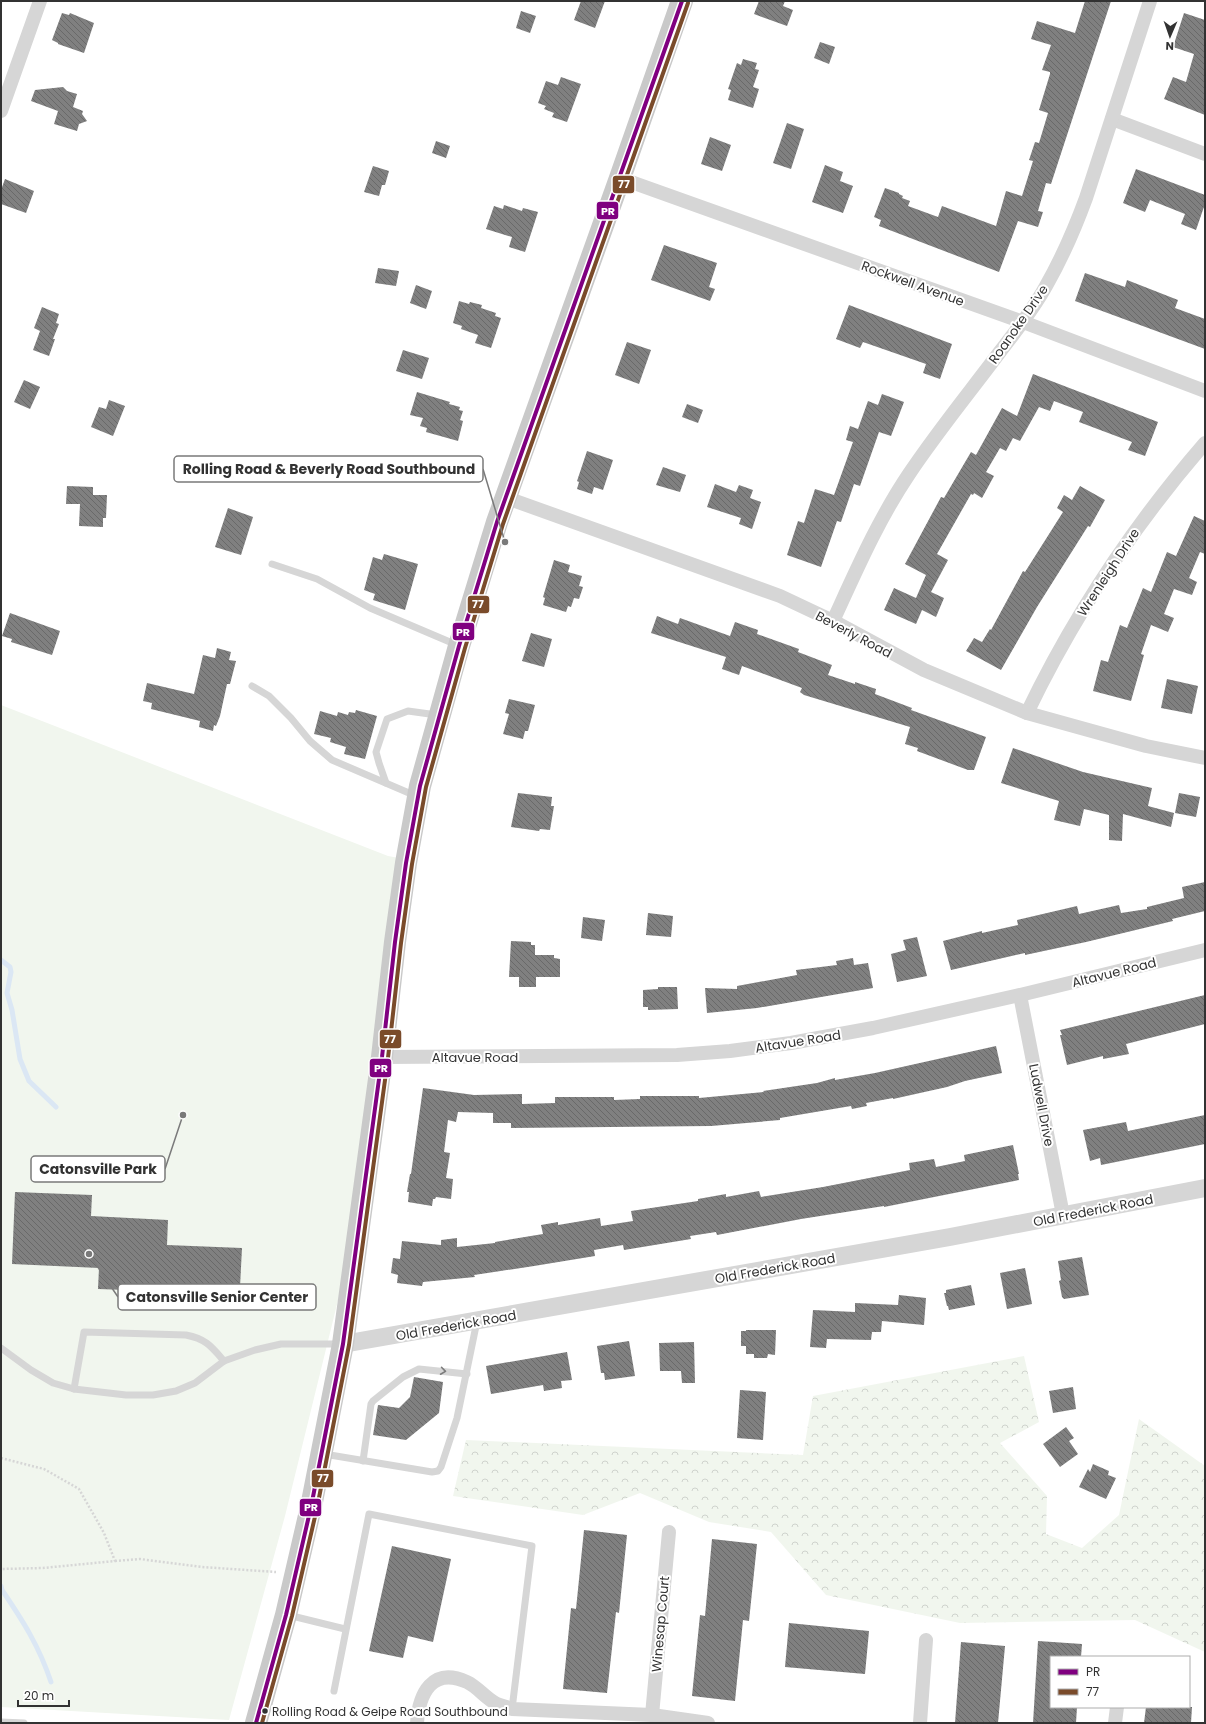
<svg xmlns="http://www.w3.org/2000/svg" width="1206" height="1724" font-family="Poppins,sans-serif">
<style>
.green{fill:#f1f6ee}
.forest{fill:url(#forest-crowns)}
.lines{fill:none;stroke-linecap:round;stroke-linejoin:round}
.stream{stroke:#dbe7f4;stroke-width:5}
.building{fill:url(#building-back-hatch)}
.path{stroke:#d6d6d6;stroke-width:2.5;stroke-dasharray:2 2;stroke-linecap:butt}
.service{stroke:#d6d6d6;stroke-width:7}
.minor{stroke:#d6d6d6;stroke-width:14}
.tertiary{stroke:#d6d6d6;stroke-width:18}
.primary{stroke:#c9c9c9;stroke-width:22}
.bus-1-casing{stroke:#fff;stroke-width:7}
.bus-2-casing{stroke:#fff;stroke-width:7}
.bus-1{stroke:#800080;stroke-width:4}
.bus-2{stroke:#7a4b2a;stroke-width:4}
.oneway{stroke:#7c7c7c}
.bus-dot{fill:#323232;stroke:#fff;stroke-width:1.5}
.labels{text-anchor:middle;stroke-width:4;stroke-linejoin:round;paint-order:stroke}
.bus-label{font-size:12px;fill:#323232;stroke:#fff;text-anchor:start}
.street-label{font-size:13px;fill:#323232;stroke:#fff}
.leader{fill:none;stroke:#7a7a7a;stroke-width:1.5}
.callout-dot{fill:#7a7a7a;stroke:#fff;stroke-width:1.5}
.callout{fill:#fff;stroke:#7a7a7a;stroke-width:1.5}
.callout-label{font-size:14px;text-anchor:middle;font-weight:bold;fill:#323232}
.line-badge{stroke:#fff;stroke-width:1.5}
.badge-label{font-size:11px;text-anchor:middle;font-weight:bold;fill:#fff}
</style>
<defs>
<pattern id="forest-crowns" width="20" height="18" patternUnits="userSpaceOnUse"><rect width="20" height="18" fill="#f1f6ee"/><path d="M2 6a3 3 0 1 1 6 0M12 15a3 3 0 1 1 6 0" fill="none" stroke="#cfd3cd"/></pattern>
<pattern id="building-back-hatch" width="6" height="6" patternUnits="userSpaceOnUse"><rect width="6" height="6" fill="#808080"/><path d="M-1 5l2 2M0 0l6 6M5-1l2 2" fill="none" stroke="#696969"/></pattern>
</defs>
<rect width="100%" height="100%" fill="#fff"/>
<polygon class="green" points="1,705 388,856 399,858 341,1288 285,1516 229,1720 1,1707"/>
<polygon class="forest" points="1024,1356 1039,1422 1000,1443 1047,1496 1046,1534 1082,1548 1119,1515 1139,1419 1205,1466 1205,1652 1135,1620 960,1623 826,1595 771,1532 709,1522 640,1493 583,1515 453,1496 466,1440 803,1455 813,1396"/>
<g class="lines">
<g class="stream">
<polyline points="1,960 10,967 11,972 7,993 12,1010 20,1059 29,1081 56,1107"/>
<path d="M1,1586L2,1590C23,1621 39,1646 51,1682"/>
</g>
</g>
<g class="building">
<polygon points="581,1 605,1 595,28 574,20"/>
<polygon points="759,1 785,1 783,6 793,10 787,26 754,14"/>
<polygon points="1085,1 1111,1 1051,184 1046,183 1038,211 1043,212 1038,227 1018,221 999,272 879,226 881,220 874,217 885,188 899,193 899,194 903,196 902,198 910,201 908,206 938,217 942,206 996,226 1006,191 1022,196 1033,161 1029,160 1035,142 1039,143 1048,113 1039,110 1050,74 1050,72 1042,70 1051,45 1031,39 1037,21 1075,33"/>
<polygon points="521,11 536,16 530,33 516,28"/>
<polygon points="62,13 69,15 70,13 94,23 84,53 58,44 58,43 52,40"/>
<polygon points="1184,13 1205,20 1205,115 1164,99 1173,77 1186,82 1194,54 1173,47"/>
<polygon points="820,42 835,47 829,64 814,58"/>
<polygon points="743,59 757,63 755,69 759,70 753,87 759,89 753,108 728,100 731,90 728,89 737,63 741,65"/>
<polygon points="561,77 581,84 567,122 552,117 554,113 544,109 546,106 538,103 546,81 558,85"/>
<polygon points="63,87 67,91 77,94 73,107 83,111 82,114 87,121 79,124 77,131 54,124 58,111 31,101 35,90"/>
<polygon points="787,123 804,129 791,169 773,163"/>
<polygon points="710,137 731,145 722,171 701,164"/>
<polygon points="436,141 450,146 446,158 432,153"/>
<polygon points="825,165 843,172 840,181 853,186 843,213 812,202"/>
<polygon points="373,166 389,171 385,185 382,185 379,196 364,192"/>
<polygon points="1136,169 1205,195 1205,204 1196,230 1181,224 1185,214 1150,200 1145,212 1123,203"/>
<polygon points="5,179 34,191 26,213 1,204 1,190"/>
<polygon points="504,205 522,211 523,208 538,212 525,252 509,247 512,237 486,229 494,206 503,209"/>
<polygon points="664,245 717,263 709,287 715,289 710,301 651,280"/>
<polygon points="378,268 399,271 396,286 375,283"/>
<polygon points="1085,273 1125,287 1127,280 1178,300 1175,308 1205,319 1205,349 1075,301"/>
<polygon points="416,285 432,291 426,309 410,303"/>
<polygon points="459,301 469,304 470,302 482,305 481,308 496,313 495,316 501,318 491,348 475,343 478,335 461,329 462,326 453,323"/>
<polygon points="849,305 952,344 940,379 923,373 926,364 863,342 860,348 836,339"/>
<polygon points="42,307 59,314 56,323 59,324 53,339 55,339 49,356 33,350 40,331 34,328"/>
<polygon points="627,342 651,350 639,384 615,375"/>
<polygon points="403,350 429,358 422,379 396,371"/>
<polygon points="1033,374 1158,422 1145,456 1128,450 1132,442 1079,422 1083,412 1054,401 1050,411 1039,407 1020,441 1013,438 1006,451 1000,448 986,472 994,476 982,498 974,493 973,495 971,494 937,554 948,560 931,592 944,598 936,617 922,610 916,624 884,610 894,588 916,598 926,575 905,564 941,497 944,498 971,452 976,455 1002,408 1017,416"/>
<polygon points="24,380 40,387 30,409 14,402"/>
<polygon points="417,392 450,402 449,404 460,407 459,410 463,411 460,420 463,421 458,441 426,432 427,428 420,426 423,418 410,415"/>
<polygon points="882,394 904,402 891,436 879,432 860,486 854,484 841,522 837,521 821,567 787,555 798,521 804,523 815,489 834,495 853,442 846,440 850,426 858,429 868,401 878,405"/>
<polygon points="109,400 125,406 113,436 91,427 99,407 106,409"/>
<polygon points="687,404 703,410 698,423 682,417"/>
<polygon points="587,451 613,460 603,490 594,487 592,494 577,489 579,482 577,481"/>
<polygon points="663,467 686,475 680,492 656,485"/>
<polygon points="715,484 736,492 739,485 753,490 750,498 761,502 752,529 739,524 741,518 707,507"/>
<polygon points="67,486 93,487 93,495 107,495 106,518 103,518 103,527 79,526 80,504 66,504"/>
<polygon points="1080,486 1105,500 1090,527 1088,526 1037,607 1001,670 966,651 974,638 982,642 990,629 991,630 1023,571 1025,572 1063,512 1057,508 1064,495 1072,500"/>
<polygon points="228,508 253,517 241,555 215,547"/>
<polygon points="1194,516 1205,521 1205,554 1200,552 1189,578 1197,582 1192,595 1174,589 1164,614 1174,618 1168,632 1151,625 1141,654 1144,655 1131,701 1093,691 1101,660 1108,662 1120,625 1127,628 1143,588 1151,592 1167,552 1176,556"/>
<polygon points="384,554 418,564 405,610 373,600 375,594 364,590 373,557 382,560"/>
<polygon points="554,560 570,565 568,572 582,576 579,586 583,587 579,599 574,598 571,607 568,606 566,612 543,605 545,598 543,597"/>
<polygon points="10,613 60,631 52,655 11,642 12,639 2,636"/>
<polygon points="657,616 678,624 680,618 730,636 735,622 758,630 757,634 799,649 798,652 832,665 828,675 855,684 855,682 876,689 875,694 912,708 911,710 986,737 974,770 968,770 917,751 918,748 905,744 910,727 804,695 800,692 802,688 742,666 739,675 722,669 726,657 651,633"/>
<polygon points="531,633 552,639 544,667 522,661"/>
<polygon points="217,648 231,652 229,660 236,661 230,684 227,684 220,716 216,726 214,725 213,731 199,727 200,721 151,709 152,703 143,701 147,683 194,694 203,655 215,658"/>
<polygon points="1167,679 1198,686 1192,714 1161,708"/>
<polygon points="509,699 535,705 528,731 525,731 523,739 503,734 509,714 505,713"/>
<polygon points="356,710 377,716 365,759 344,754 346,747 330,742 331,738 314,734 320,711 337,716 338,712 348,715 349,712 355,713"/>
<polygon points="1013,748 1083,772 1152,788 1148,806 1174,813 1171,827 1123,814 1122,841 1109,840 1109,815 1084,809 1080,826 1054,820 1059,801 1001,783"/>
<polygon points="518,793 552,797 551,806 554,806 550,830 540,829 539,831 511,827"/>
<polygon points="1179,793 1200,797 1196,817 1175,813"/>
<polygon points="1205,882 1205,911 1172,919 1173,921 1086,942 1025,955 1025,953 951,970 943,941 982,931 982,933 1018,925 1017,920 1077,906 1079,914 1119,905 1121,913 1147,909 1147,907 1184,898 1182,887"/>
<polygon points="648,913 673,916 671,937 646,935"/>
<polygon points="583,917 605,920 602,941 581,938"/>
<polygon points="917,937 927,976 897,982 891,954 906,950 903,940"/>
<polygon points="511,941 531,942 531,945 535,945 535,955 554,955 554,958 560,959 560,977 536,977 536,987 519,987 519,977 509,977"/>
<polygon points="853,958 854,965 868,963 873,988 757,1008 707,1013 705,988 737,989 737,986 797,975 796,970 837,965 836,961"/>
<polygon points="658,987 677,987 678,1009 648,1010 648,1007 643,1007 643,990 658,989"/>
<polygon points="1205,995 1205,1024 1126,1044 1129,1054 1103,1059 1103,1056 1067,1065 1060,1035 1062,1035 1060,1030"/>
<polygon points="996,1046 1002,1073 965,1081 947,1087 893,1099 893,1098 866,1103 867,1106 852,1109 851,1106 780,1118 780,1120 711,1126 511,1128 511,1123 493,1123 493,1113 458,1112 456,1122 448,1120 444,1152 450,1153 446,1178 453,1179 451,1199 436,1197 435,1199 433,1199 432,1206 408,1202 409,1192 407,1192 410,1174 411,1174 423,1088 474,1095 522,1094 522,1104 555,1103 555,1097 614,1097 614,1100 640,1099 640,1096 699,1096 699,1098 764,1092 763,1091 817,1083 835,1078 835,1080 875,1073"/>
<polygon points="1205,1115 1205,1144 1101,1165 1100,1158 1090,1161 1083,1130 1126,1122 1128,1131"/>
<polygon points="1013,1145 1019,1174 1018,1174 1019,1180 884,1207 884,1206 801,1219 717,1235 716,1232 690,1236 691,1239 624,1250 623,1245 594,1250 595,1256 534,1266 474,1275 475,1277 423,1282 422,1286 397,1283 398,1275 391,1273 393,1258 400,1259 402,1241 441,1245 441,1240 457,1238 457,1247 495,1243 495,1242 543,1234 541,1225 558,1222 558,1225 600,1218 601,1226 633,1221 631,1211 698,1201 698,1199 726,1194 726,1197 759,1191 761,1197 823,1187 910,1170 909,1163 934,1159 936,1167 965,1161 964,1155"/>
<polygon points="15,1192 92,1195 91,1216 168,1220 167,1245 242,1248 239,1307 181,1305 182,1292 98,1289 99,1268 12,1264"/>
<polygon points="1082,1257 1089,1295 1064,1299 1062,1297 1059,1281 1061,1280 1058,1261"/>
<polygon points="1025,1268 1032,1304 1007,1309 1000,1273"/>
<polygon points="971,1285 975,1305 949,1310 948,1306 947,1306 944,1293 946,1293 946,1290"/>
<polygon points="899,1295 926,1298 924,1325 882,1321 881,1332 872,1332 871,1340 827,1339 826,1348 810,1347 813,1310 855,1312 855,1303 898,1305"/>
<polygon points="746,1330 776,1330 775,1355 768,1354 767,1358 754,1358 754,1354 746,1354 746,1346 741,1346 741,1331 746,1331"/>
<polygon points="629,1341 635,1376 605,1380 604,1373 601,1373 597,1346"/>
<polygon points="694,1342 695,1383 682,1383 681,1371 660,1371 659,1343"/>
<polygon points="567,1352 572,1380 561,1381 562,1388 544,1391 543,1385 491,1394 486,1366"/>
<polygon points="414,1377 443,1382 439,1413 406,1440 373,1435 378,1405 399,1408 410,1397"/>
<polygon points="1073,1387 1076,1409 1053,1413 1049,1391"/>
<polygon points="740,1390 766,1392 763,1440 737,1438"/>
<polygon points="1066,1427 1074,1438 1069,1441 1078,1454 1060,1467 1043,1444"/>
<polygon points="1093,1464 1109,1471 1108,1475 1116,1478 1106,1499 1079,1487 1088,1469 1090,1472"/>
<polygon points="584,1530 627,1535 619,1613 616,1612 607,1693 563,1689 571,1608 576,1609"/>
<polygon points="712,1539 757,1544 749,1621 743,1620 735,1701 692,1696 700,1615 705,1616"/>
<polygon points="392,1546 451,1559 433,1642 408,1636 403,1658 369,1651"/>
<polygon points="789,1623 869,1631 865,1674 785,1667"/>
<polygon points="1038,1641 1082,1644 1081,1657 1051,1657 1051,1707 1077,1707 1076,1723 1033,1723"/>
<polygon points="961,1642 1005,1646 998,1723 955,1723"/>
<polygon points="1146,1707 1192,1707 1191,1723 1144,1723"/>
</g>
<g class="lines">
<g class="path">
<polyline points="1,1458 44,1469 79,1489 104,1533 115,1561 43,1568 1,1569"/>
<polyline points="115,1561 140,1559 202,1567 276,1572"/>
</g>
<g class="service">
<polyline points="272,564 317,579 370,608 457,645"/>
<polyline points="252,686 269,696 291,718 310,741 332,760 416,796"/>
<polyline points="386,783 379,763 376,752 387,719 408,711 437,715"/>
<polyline points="1,1348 31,1370 53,1383 74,1389 126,1395 153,1395 176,1391 195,1383 224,1361 255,1350 281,1344 341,1344"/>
<path d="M74,1389L84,1332L186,1335C206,1339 211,1346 224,1361"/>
<polyline points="324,1454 432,1472 438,1471 441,1467 457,1418 477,1321"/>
<polyline points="363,1461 371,1404 373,1401 403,1377 419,1369 467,1374"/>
<polyline points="288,1615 345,1629"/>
<polyline points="334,1691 369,1514 532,1546 512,1709"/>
<polyline points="1,1722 24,1723"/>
</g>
<g class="minor">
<polyline points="1,111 40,1"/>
<polyline points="1112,119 1205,154"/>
<polyline points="620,178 1023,322 1205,391"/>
<polyline points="507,498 780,596 833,621 924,670 1027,713 1146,746 1205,758"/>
<path d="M833,621C856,571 878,520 909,474C937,432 969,393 999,353C1016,331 1033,310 1046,286C1062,258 1075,228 1086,198L1150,1"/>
<path d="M1027,713C1074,615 1134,525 1205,443"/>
<polyline points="1020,995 1063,1215"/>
<polyline points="382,1057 677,1055 730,1051 791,1043 873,1028 1020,995 1205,950"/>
<polyline points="652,1715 669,1532"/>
<path d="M417,1723C419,1694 432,1666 467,1682C478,1687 486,1699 497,1704C502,1706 507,1707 512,1709L652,1715L708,1723"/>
<polyline points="920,1723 926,1640"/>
<polyline points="1115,1723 1117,1707"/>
</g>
<polyline class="tertiary" points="343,1344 950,1237 1205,1188"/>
<polyline class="primary" points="256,1723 286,1615 311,1507 343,1344 382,1057 395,942 406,863 420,786 459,646 497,522 620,178 682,1"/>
<g class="bus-1-casing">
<polyline id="bus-1" points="256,1723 286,1615 311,1507 343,1344 382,1057 395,942 406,863 420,786 459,646 497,522 682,1"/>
</g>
<g class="bus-2-casing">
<polyline id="bus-2" points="262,1723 292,1616 317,1508 349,1345 388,1058 401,943 412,864 426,787 465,648 503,524 688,3"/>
</g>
<use href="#bus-1" class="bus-1"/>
<use href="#bus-2" class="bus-2"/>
</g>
<defs><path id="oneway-chevron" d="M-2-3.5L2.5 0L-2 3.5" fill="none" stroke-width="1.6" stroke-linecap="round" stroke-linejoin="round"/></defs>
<use class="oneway" href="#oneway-chevron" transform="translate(443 1371) rotate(8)"/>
<circle class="bus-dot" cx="265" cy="1711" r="3.5"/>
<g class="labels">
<g class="bus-label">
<text x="272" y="1716">Rolling Road &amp; Geipe Road Southbound</text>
</g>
<g class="street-label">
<text transform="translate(913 283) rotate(20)" y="5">Rockwell Avenue</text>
<text transform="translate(1018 324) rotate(-55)" y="5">Roanoke Drive</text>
<text transform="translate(1108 572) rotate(-57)" y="5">Wrenleigh Drive</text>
<text transform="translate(854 634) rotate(28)" y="5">Beverly Road</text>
<text transform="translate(1114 972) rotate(-14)" y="5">Altavue Road</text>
<text transform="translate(798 1041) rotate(-9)" y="5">Altavue Road</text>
<text x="475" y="1062">Altavue Road</text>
<text transform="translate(1042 1105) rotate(79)" y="5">Ludwell Drive</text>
<text transform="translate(1093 1210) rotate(-11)" y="5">Old Frederick Road</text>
<text transform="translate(775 1268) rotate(-10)" y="5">Old Frederick Road</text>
<text transform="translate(456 1325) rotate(-10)" y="5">Old Frederick Road</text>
<text transform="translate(660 1624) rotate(-85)" y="5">Winesap Court</text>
</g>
</g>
<path class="leader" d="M505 542L483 469M183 1115L165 1169M89 1254L118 1297"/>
<g class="callout-dot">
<circle cx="505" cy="542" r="4"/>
<circle cx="183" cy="1115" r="4"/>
<circle cx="89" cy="1254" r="4"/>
</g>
<g class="callout">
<rect x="174" y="456" width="309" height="26" rx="4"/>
<rect x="31" y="1156" width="134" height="26" rx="4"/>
<rect x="118" y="1284" width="198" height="26" rx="4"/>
</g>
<g class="callout-label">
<text x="329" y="474">Rolling Road &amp; Beverly Road Southbound</text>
<text x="98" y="1174">Catonsville Park</text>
<text x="217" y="1302">Catonsville Senior Center</text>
</g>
<g class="line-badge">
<rect x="612" y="175" width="23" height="19" rx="4" fill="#7a4b2a"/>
<rect x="596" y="201" width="23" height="19" rx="4" fill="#800080"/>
<rect x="467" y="595" width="23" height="19" rx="4" fill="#7a4b2a"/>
<rect x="452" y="622" width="23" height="19" rx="4" fill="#800080"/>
<rect x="379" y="1029" width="23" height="20" rx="4" fill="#7a4b2a"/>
<rect x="369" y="1058" width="23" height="20" rx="4" fill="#800080"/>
<rect x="311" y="1469" width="23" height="19" rx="4" fill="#7a4b2a"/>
<rect x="299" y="1498" width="23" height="19" rx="4" fill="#800080"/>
</g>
<g class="badge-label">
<text x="624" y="188">77</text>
<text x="608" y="215">PR</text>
<text x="478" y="608">77</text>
<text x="463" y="636">PR</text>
<text x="390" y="1043">77</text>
<text x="381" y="1072">PR</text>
<text x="323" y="1482">77</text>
<text x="311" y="1511">PR</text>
</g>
<rect width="1206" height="1724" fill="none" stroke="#323232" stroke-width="4"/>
<rect x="1050" y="1656" width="140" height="52" fill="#ffffff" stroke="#adadad"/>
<rect x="1058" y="1669" width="20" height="6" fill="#800080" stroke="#adadad"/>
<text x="1086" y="1676" font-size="12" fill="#323232">PR</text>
<rect x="1058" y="1689" width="20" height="6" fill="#7a4b2a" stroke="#adadad"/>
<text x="1086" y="1696" font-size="12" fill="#323232">77</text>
<g transform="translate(1170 36) rotate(182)" stroke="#ffffff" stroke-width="3" paint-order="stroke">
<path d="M0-3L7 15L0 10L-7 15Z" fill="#323232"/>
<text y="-6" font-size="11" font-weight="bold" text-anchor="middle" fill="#323232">N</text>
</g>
<path d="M18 1700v6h51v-6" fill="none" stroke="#323232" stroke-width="2"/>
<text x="24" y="1700" font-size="12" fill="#323232" stroke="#ffffff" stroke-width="3" paint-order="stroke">20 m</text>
</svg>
